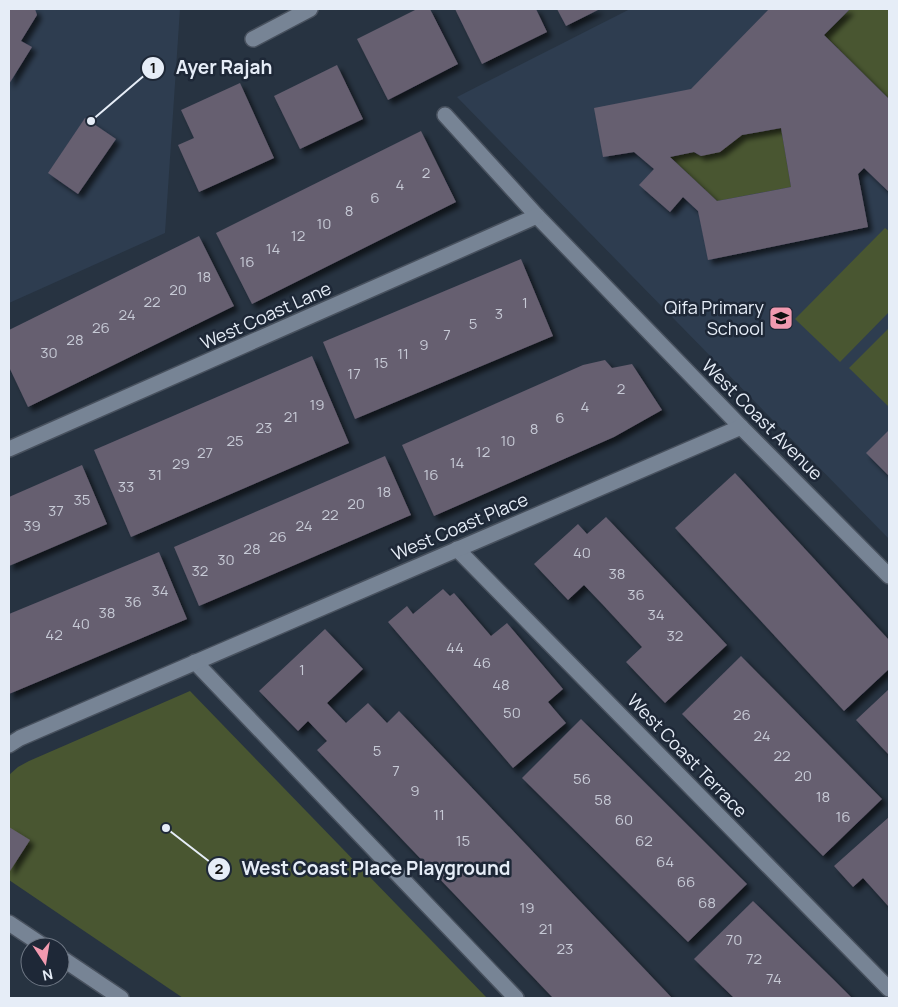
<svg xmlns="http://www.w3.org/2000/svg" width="898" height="1007" font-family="Manrope,sans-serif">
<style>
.built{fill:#2e3d50}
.green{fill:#495631}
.building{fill:#665e70;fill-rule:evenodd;filter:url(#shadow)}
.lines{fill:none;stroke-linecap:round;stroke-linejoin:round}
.street-casing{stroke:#48515e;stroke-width:18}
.street{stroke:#778495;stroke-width:15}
.labels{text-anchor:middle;stroke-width:5;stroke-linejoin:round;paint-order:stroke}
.number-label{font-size:15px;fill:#c6c9d5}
.poi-label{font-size:18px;fill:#e6edf7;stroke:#1e2837;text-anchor:end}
.street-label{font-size:18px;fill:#e6edf7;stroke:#1e2837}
.leader{fill:none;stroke:#e6edf7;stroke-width:2}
.callout-dot{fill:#e6edf7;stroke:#1e2837;stroke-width:2}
.mark-label{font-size:15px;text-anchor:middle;font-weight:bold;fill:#111}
.callout-label{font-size:19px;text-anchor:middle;font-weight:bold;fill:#e6edf7;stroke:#1e2837;stroke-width:5;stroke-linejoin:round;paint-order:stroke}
</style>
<defs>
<filter id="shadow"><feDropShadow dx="4.5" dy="4.5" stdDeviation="2.5" flood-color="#0009"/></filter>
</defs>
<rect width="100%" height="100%" fill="#273341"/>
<g class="built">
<polygon points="9,9 180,9 165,233 9,303"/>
<polygon points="630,9 889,9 889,539 457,97"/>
</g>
<g class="green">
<polygon points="850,9 889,9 889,99 824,35"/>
<polygon points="781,128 791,187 717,201 670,157 694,152 701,156 742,135"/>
<polygon points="885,228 889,231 889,312 840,362 795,319"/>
<polygon points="889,328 889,407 849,368"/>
<polygon points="190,691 487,998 183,998 9,880 9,775 18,767 29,761"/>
</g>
<g class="building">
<polygon points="9,9 35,9 37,15 21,41 32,47 9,84"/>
<polygon points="417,9 430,9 458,64 388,100 357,39"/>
<polygon points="455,9 536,9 547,32 482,64"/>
<polygon points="557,9 600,9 566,26"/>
<path d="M769,9H850L824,35L889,99V192L864,168L858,174L868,227L708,260L698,211L683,197L670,212L639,185L654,169L634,152L603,157L594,108L691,89ZM781,128L791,187L717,201L670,157L694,152L701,156L720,152L742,135Z"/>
<polygon points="337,65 363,119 300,149 274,96"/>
<polygon points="240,83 274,158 199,192 178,145 194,138 181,110"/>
<polygon points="85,118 116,139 78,194 48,173"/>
<polygon points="421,131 456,202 252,304 216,233"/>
<polygon points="199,236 234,306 28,407 9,367 9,330"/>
<polygon points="521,259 553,336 355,419 323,342"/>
<polygon points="312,356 349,443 131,537 94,450"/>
<polygon points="605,360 612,368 632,364 662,410 614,437 434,516 402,445 583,365"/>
<polygon points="889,430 889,476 866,453"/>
<polygon points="385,456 411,515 199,606 174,547"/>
<polygon points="82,465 107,524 9,566 9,497"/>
<polygon points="735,473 889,640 889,669 844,711 675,528"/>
<polygon points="606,517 727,645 665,703 626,662 642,647 604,606 584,585 568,600 534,564 578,524 587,534"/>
<polygon points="159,552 187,619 9,694 9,614"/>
<polygon points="443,589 450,596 454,593 491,636 507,623 563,689 548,702 566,723 513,768 388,622 407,606 413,614"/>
<polygon points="325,629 363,669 327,703 346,723 368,703 387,723 399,711 672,998 553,998 317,750 327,741 308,721 298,731 259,691"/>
<polygon points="741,656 882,799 823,856 682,714"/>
<polygon points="889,689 889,755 856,720"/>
<polygon points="581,719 747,884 688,942 522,778"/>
<polygon points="889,817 889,907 863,878 853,887 834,866"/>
<polygon points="9,827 30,840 10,871 9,870"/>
<polygon points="753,901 833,979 852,998 734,998 694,959"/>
</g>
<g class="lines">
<g class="street-casing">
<g id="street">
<polyline points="253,39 310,9"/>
<polyline points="445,115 537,216 741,427 889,576"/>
<polyline points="9,449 537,216"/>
<polyline points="457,549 889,989"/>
<polyline points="195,662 516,998"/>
<polyline points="9,745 20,738 741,427"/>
<polyline points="9,923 45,947"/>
<polyline points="60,957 121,998"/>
</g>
</g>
<use href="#street" class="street"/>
</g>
<defs>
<g id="school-square" transform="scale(1.25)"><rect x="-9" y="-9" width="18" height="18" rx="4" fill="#f29ab0" stroke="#1e2837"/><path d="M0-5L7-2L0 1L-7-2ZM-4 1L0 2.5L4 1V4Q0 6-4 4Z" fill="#111"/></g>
</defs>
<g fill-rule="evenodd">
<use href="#school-square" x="781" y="318"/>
</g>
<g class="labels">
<g class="number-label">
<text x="426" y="178">2</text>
<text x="400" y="190">4</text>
<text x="375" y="203">6</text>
<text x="349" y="216">8</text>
<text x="324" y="229">10</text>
<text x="298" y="241">12</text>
<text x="273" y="254">14</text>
<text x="247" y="267">16</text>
<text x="204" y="282">18</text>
<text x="178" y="295">20</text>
<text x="152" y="307">22</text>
<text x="525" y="308">1</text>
<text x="499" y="319">3</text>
<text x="127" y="320">24</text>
<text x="473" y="329">5</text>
<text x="101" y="333">26</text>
<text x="447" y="340">7</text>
<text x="75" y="345">28</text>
<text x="424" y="350">9</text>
<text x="49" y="358">30</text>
<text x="403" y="359">11</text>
<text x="381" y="368">15</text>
<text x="354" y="379">17</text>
<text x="621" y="394">2</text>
<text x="317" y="410">19</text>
<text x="585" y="412">4</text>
<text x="291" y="422">21</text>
<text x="560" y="423">6</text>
<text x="264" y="433">23</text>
<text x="534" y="434">8</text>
<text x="235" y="446">25</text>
<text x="508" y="446">10</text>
<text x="483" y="457">12</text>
<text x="205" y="458">27</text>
<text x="457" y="468">14</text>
<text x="181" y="469">29</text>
<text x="155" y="480">31</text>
<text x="431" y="480">16</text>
<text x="126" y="492">33</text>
<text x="384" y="497">18</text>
<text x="82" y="505">35</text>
<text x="356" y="509">20</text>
<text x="56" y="516">37</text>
<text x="330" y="520">22</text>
<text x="32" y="531">39</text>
<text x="304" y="531">24</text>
<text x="278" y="542">26</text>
<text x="252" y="554">28</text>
<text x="582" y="558">40</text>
<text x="226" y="565">30</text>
<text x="200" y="576">32</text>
<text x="617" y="579">38</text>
<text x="160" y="596">34</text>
<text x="636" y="600">36</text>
<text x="133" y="607">36</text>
<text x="107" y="618">38</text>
<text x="656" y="620">34</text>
<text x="81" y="629">40</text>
<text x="54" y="640">42</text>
<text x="675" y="641">32</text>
<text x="455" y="653">44</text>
<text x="482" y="668">46</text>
<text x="302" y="675">1</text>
<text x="501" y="690">48</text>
<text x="512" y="718">50</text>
<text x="742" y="720">26</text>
<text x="762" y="741">24</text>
<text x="377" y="756">5</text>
<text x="782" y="761">22</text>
<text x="396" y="776">7</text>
<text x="803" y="781">20</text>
<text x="582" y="784">56</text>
<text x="415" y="796">9</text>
<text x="823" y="802">18</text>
<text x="603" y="805">58</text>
<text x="439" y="820">11</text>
<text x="843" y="822">16</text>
<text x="624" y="825">60</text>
<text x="463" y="846">15</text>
<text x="644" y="846">62</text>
<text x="665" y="867">64</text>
<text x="686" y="887">66</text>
<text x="707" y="908">68</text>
<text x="527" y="913">19</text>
<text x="546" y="934">21</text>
<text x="734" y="945">70</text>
<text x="565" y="954">23</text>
<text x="754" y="964">72</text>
<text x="774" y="984">74</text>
</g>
<g class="poi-label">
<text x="764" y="314">Qifa Primary<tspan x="764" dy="21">School</tspan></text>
</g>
<g class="street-label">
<text transform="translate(266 316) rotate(-24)" y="6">West Coast Lane</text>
<text transform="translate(762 420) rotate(45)" y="6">West Coast Avenue</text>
<text transform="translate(460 527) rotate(-23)" y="6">West Coast Place</text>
<text transform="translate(687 756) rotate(46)" y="6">West Coast Terrace</text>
</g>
</g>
<path class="leader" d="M91 121L153 68M166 828L219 869"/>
<g class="callout-dot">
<circle cx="91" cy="121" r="5"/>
<circle cx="166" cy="828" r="5"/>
<circle cx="153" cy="68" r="12"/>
<circle cx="219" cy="869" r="12"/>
</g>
<g class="mark-label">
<text x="153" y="73">1</text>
<text x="219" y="874">2</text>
</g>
<g class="callout-label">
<text x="224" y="74">Ayer Rajah</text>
<text x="376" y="875">West Coast Place Playground</text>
</g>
<rect width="898" height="1007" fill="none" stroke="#e6edf7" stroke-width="20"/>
<g transform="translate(45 962) rotate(168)"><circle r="24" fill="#1e2837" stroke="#6e7784"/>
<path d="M0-4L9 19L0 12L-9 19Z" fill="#f29ab0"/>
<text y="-8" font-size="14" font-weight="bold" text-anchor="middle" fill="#e6edf7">N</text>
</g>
</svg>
